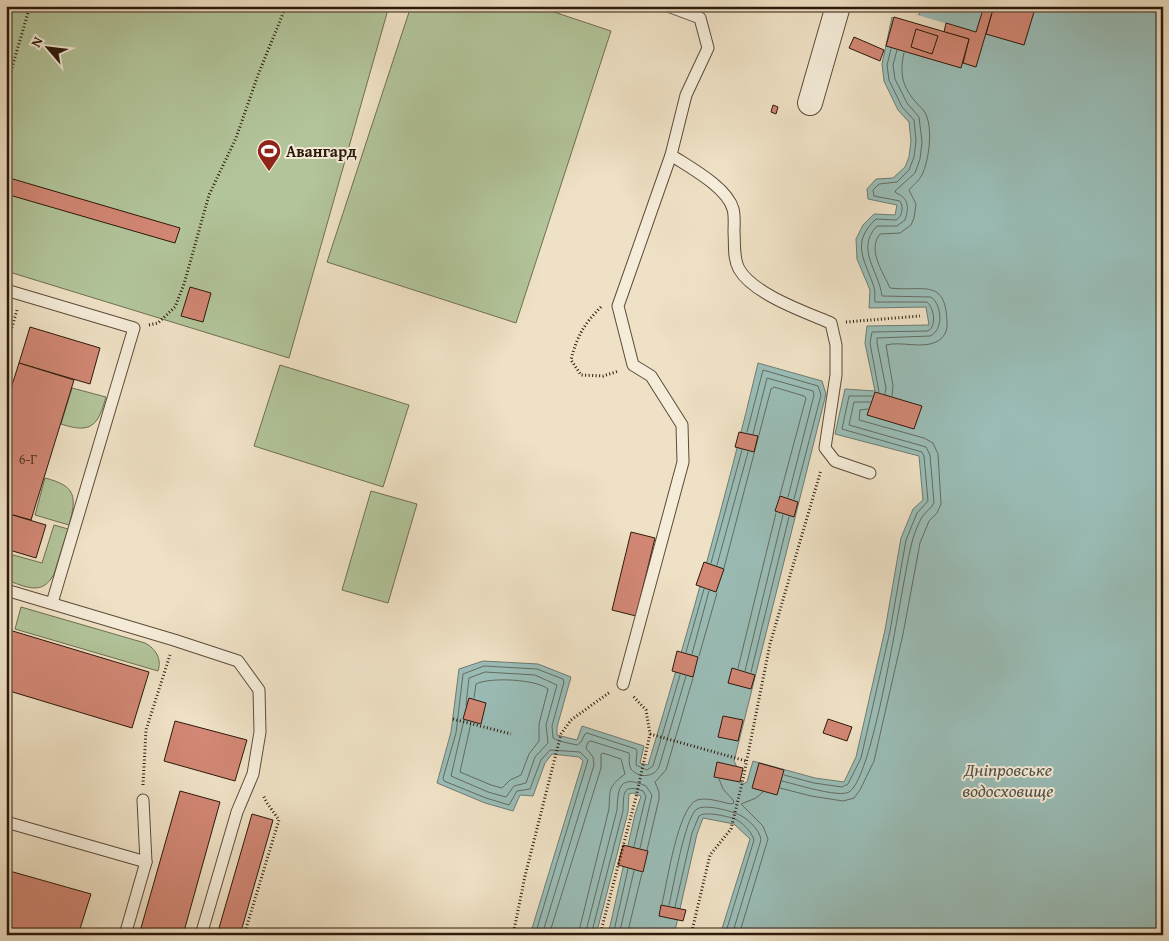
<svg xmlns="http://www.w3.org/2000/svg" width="1169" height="941" font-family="'Gentium Book Plus',serif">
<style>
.green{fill:#b2c49a;stroke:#6f6e52}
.water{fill:#9abdb7;stroke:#6e7b72}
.pier{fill:#efe1c5}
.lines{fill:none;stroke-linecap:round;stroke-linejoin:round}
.shore{stroke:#636b60;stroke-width:1}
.building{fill:#d18774;stroke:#2c190a}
.lane-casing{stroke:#5d4b39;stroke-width:13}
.street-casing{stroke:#5d4b39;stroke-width:26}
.path{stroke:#2c190a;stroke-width:3;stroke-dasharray:1 2.5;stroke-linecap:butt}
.lane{stroke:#f5ecd9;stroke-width:11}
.street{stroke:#f5ecd9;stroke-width:24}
.labels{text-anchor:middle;stroke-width:4;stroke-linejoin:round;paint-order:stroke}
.number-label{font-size:14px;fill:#553424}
.poi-label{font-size:16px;font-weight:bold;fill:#2c190a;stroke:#f5ecd9;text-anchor:start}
.water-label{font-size:18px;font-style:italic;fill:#525247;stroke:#f5ecd9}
</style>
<rect width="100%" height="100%" fill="#efe1c5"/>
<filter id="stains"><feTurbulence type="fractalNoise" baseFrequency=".004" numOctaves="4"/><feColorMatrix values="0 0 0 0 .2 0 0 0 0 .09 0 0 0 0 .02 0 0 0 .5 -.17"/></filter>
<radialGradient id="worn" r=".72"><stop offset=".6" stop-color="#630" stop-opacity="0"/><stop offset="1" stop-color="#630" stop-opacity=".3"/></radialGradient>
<g class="green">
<polygon points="6,6 389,6 289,358 6,271"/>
<polygon points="411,6 536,6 611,31 516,323 327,262"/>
<polygon points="280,365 409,405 383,487 254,446"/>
<path d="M72,388L106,397C98,426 91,434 61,424Z"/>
<path d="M45,478C76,486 77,496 69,525L35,515Z"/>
<polygon points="371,491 417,504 388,603 342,590"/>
<path d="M54,525L68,529L54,574C42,597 25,586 6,580V553L42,563Z"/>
<path d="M21,607L145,643C156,649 162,659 158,671L15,629Z"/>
</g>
<path class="water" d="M911,6H1163V935H720L750,839L734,824L703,818L697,834L674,935H608L635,814L641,796L633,793L629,794L628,812L596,935H530L583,761L579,757L552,754L545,763L533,796L520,795L513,811L485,803L437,783L451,732L459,669L483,661L538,664L571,677L557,727V735L577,740L582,726L644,746L640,763L648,765C688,632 726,498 758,363L822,381L826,394L734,761C739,769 737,777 743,784L747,782L753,761L815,778L844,782L856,757L885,630L901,538L913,509L923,500L919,456L835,434L845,389L875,391L865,343L867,326L929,325L926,307L869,308L870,290L857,259L856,239L863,225L874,214L895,215L897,205L868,199L867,189L876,179L893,178L905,167L909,157L911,141L909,122L898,110L884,81L882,64L892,17L919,15L920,12Z"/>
<polygon class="pier" points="994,6 976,67 963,63 969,39 889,16 891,14 911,13 978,33"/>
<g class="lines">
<g class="shore">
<path d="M879,392L870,343L872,332L928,331C937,326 934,308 927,302H875C874,297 876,292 874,287C865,260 850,243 876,219L896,220C902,217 904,207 900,201L874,196L873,190L879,184L897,182L909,170L914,157L916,141L914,120L902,107L889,80L887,65L891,49"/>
<path d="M885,394L886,388L877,343V338L930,336C944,330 942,305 931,297L882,296C879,271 855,249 877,226H897L905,220C909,208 909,198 896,193L895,191L915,173L920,159L922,142L919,117L907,103L895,79L893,65L897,50"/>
<path d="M892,396L893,386L886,345C901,341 921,349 936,342C943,339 948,331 947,323C946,277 923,292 890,288C883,272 867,250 880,234L900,233L911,225L914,218L916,204L909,190C913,185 919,181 922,175C929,160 934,126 924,111C921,107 917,104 914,100C901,84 900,71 904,53"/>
<polyline points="747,432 763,370 818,386 821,395 794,499"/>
<polyline points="753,434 767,378 813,391 814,395 788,497"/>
<polyline points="711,563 742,450"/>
<polyline points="717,565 748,452"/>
<polyline points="724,568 771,389 774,387 804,396 806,398 780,495"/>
<polyline points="686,652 704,589"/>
<polyline points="692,654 709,591"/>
<polyline points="699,656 717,593"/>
<polyline points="738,668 776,513"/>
<polyline points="745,671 783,515"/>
<polyline points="751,672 789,517"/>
<polyline points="464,720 451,776 488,792 506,797 514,786 526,783 535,757 548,743 546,725 557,685 535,675 485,672 469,678 466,705"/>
<path d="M471,723L460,772L491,785L502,788L510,780L521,775L529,754L539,741V724L548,689C536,679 489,677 476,684L474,698"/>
<polyline points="784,775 814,783 842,787 848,784 861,758 890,631 906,540 917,513 928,501 924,456 922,452 842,429 849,396 872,396"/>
<path d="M782,781C795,784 839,798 849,792C875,776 902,580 912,542C914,534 918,524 922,517C926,511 931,509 934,503L930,455L926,447L849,425L854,402H870"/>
<polyline points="780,788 811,796 843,801 854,798 860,790 874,761 903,634 920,543 929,521 937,513 941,504 938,454 933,443 924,438 859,420 860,410 868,409"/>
<polyline points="647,850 659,799 659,792 655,782 666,770 693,678"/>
<path d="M662,904C667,883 678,807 697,800C707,797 721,802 731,804L734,803L733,800L723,789L719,779"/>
<path d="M669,905C673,889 685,816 697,809C704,804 727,810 735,813C745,816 760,829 761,840L732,935"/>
<path d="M675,907L692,833L699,816C704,811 727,816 735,819C742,822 752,832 754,840L725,935"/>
<polyline points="535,935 588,760 580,752 550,750 541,760 530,789 517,791 509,805 486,798 444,781 443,778 456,733 463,674 484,666 537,669 563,679 564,682 552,726 553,738 559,741 577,745 581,742 585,734 587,733 636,749 637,751 636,765 647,770 653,766 680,675"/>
<path d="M542,935L594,765L593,757L586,748L588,742L591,741L629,753C630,758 628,764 631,769C639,779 654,777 659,767L686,676"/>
<path d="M549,935L601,768V754L603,753L621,759L625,774C608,787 610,789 609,809L578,935"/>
<path d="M585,935L617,810C618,788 619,774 646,786L652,795L640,848"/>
<path d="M591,935L623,811C624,795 621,783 643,791L646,796L634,846"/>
<polyline points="613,935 628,869"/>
<polyline points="619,935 634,871"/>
<polyline points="627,935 642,873"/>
<polyline points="739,935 768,839 763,826 741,804 756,798 763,792"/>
</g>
</g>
<g class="building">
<polygon points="984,6 994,6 976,67 963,63 969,39 944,32 946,23 976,32"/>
<polygon points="994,6 1016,6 1034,12 1024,45 986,34"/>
<polygon points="894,17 969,39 961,68 886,46"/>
<polygon points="916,29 938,36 932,54 911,47"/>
<polygon points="854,37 884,50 880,61 849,48"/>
<polygon points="773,105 778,107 776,114 771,112"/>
<polygon points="6,177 180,228 175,243 6,194"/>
<polygon points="190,287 211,293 203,322 181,316"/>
<polygon points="30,327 100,348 90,384 19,363"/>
<polygon points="19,363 74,380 31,520 6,513 6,404"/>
<polygon points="875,392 922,406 914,429 867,415"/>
<polygon points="739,432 758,436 754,452 735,447"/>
<polygon points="780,496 798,502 794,517 775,511"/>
<polygon points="6,513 46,525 36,558 6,549"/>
<polygon points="631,532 655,538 636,616 612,610"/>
<polygon points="704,562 724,569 716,592 696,585"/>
<polygon points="6,629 149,672 132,728 6,690"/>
<polygon points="677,651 698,657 693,677 672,671"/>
<polygon points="732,668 755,675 751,689 728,683"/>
<polygon points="469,698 486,703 481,724 463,719"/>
<polygon points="723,716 743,720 738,741 718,737"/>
<polygon points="828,719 852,727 847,741 823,733"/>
<polygon points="175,721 247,740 235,781 164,761"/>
<polygon points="717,762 743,768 740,782 714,777"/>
<polygon points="759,763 784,770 777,795 752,788"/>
<polygon points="180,791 220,802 183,935 139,935"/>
<polygon points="252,814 273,820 240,935 217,935"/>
<polygon points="623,845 648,851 643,872 618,865"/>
<polygon points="6,870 91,894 78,935 6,935"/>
<polygon points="661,905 686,910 683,921 659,916"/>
</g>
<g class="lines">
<g class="lane-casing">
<g id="lane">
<path d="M668,6L700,18L708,48L686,95L671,155C689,167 727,187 733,209C735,216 734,225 734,232C735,245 733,258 739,269C753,294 805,312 831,323L836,345V375L825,448L835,461L870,473"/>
<polyline points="6,290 134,328 52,603"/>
<polyline points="6,590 174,640 238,661 259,690 260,732 253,774 237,812 201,935"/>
<polyline points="623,684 683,462 682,425 651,376 633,365 618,306 671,155"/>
<polyline points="6,822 146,862"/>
<polyline points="125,935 146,862 143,800"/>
</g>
</g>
<g class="street-casing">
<polyline id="street" points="810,103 838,6"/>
</g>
<g class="path">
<polyline points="6,88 30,6"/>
<path d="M601,307C584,324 577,336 571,360L581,375L603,376L619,371"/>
<polyline points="846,322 920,316"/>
<polyline points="149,325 158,323 175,307 184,284 209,195 236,138 258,75 286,6"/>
<polyline points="6,348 17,310"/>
<polyline points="453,719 511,734"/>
<polyline points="650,734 746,761"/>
<polyline points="143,785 146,730 170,655"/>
<polyline points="244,935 279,820 267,803 263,795"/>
<polyline points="513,935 525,876 561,734 571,720 610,692"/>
<polyline points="600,935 636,797 650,734 646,710 632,695"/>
<polyline points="691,935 710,855 731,829 743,779 770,644 821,470"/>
</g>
<use href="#lane" class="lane"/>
<use href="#street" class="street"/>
</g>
<defs>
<g id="stadium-pin" transform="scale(1.25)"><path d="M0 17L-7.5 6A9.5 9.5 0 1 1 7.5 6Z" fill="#8f2418" stroke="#f5ecd9"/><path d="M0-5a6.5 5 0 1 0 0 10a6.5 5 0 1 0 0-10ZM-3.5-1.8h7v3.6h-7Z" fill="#fff"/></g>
</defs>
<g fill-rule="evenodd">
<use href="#stadium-pin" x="269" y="151"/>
</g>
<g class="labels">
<g class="number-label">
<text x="28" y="464">6-Г</text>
</g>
<g class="poi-label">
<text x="286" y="157">Авангард</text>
</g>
<g class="water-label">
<text x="1008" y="776">Дніпровське<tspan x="1008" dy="21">водосховище</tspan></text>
</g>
</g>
<rect width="1169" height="941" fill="none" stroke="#efe1c5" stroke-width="25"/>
<rect x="8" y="8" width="1154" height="926" fill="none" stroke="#2c190a" stroke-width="2.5"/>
<rect x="12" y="12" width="1144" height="916" fill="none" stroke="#2c190a"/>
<g transform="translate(48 48) rotate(298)" stroke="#f5ecd9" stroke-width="4" paint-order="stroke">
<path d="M0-4L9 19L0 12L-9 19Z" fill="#2c190a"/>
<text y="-8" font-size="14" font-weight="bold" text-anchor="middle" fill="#2c190a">N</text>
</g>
<rect width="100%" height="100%" filter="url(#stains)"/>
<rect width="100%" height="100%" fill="url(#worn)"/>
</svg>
